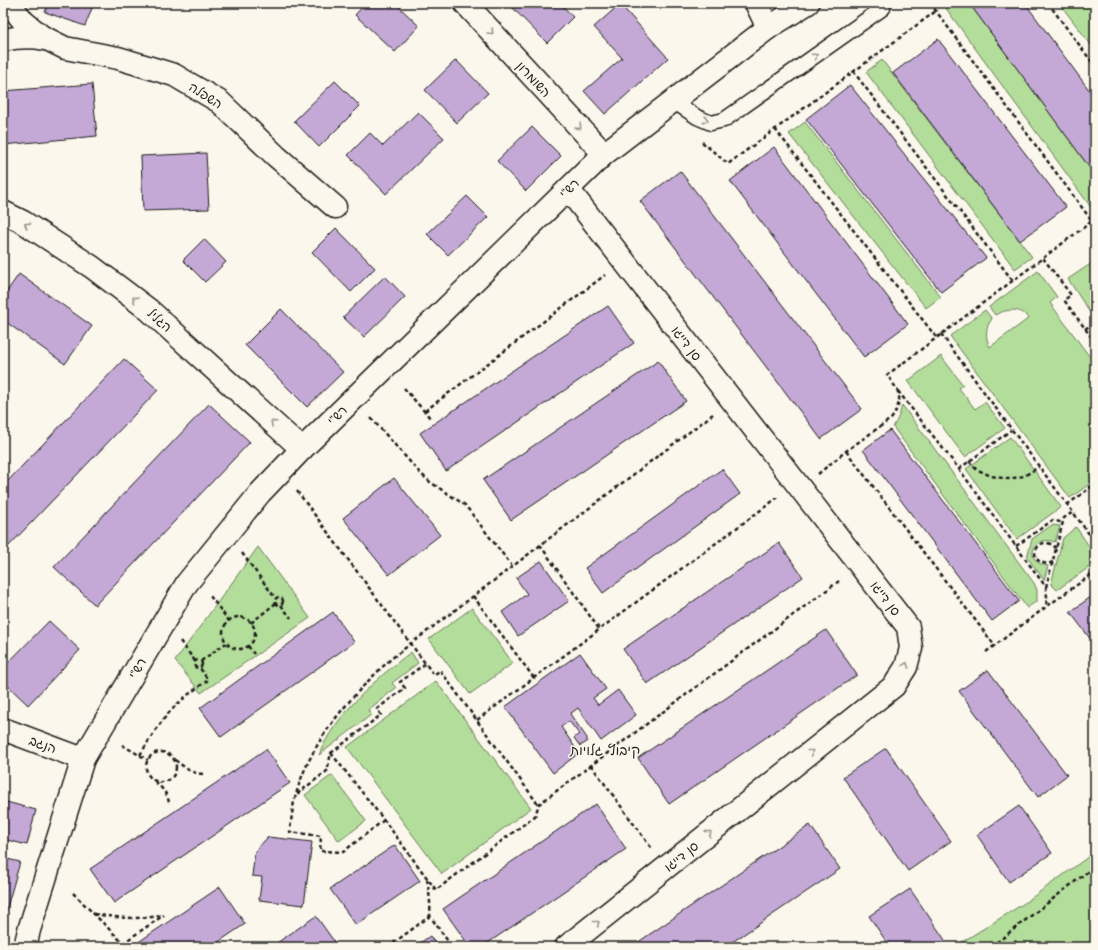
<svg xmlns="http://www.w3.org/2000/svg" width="1098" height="950" font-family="'Comic Neue','Playpen Sans Hebrew',sans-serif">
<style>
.green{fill:#b3dd9a;stroke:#687c5b}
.building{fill:#c4a9d7;stroke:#1c1c1c}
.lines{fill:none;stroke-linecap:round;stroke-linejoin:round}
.lane-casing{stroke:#1c1c1c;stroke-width:17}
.street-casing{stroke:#1c1c1c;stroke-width:25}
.secondary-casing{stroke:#1c1c1c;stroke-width:25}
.path{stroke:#1c1c1c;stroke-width:2.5;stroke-dasharray:4 3;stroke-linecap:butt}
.lane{stroke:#fbf7ec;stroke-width:14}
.street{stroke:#fbf7ec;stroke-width:22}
.secondary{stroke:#fbf7ec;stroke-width:22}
.oneway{stroke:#97948e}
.labels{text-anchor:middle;stroke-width:3;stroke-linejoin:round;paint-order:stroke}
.street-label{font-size:13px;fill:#1c1c1c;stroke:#fbf7ec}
.neighbourhood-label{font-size:14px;fill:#1c1c1c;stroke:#fbf7ec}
</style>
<rect width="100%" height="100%" fill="#fbf7ec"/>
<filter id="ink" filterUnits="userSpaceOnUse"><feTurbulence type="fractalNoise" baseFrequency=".025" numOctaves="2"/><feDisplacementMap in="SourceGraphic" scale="8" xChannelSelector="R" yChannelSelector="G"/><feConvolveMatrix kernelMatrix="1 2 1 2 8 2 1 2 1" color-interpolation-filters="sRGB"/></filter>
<g filter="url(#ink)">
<g class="green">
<polygon points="942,3 969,3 1095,175 1095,209 1093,210"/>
<polygon points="1059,3 1095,3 1095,50"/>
<polygon points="882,60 1032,257 1015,269 866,72"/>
<polygon points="805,122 941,297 926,308 789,134"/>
<polygon points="1095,261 1095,314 1092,316 1068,279"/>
<path d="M1038,271L1057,297L1050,303L1095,364V480L1070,498L950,336L985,310L992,319C985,327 985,338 990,347L1029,318C1020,307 1006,309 995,315L989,307Z"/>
<polygon points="941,356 963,385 959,388 975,409 985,402 1005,428 965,457 908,381"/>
<path d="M902,405L1034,583L1037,590V601L1027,608L893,427C898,419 900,414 902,405Z"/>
<polygon points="1010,437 1061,507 1017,539 966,469"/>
<path d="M1052,525L1060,526L1055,542C1037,535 1025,554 1039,563C1042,565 1045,565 1048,566L1044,580L1027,557L1032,539Z"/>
<polygon points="1076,527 1095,555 1095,563 1057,590 1051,584 1063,538"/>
<polygon points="258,547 310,618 201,693 175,661"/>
<polygon points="472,608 513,663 470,694 429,639"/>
<path d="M411,652L418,663L392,683L396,688L368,710L371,715L319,755C333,717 379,676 411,652Z"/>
<polygon points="436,681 531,808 442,874 347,747"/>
<polygon points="332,775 366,821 339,841 305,795"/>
<polygon points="1095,852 1095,947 954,947 1023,904"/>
</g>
<g class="building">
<polygon points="49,3 94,3 85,26 45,12"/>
<polygon points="366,3 395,3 419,26 395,52 355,15"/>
<polygon points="508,3 560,3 573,17 547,43"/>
<polygon points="969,3 1025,3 1095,98 1095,175"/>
<polygon points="620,4 668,58 605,114 584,91 622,58 594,27"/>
<polygon points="938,39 1066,207 1020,241 893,73"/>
<polygon points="456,60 488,93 457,123 425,90"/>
<polygon points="335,81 360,106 319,147 294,121"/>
<polygon points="92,84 97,136 3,145 3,91"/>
<polygon points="850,85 986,258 941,292 806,119"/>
<polygon points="418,112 444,138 386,194 348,155 370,133 383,146"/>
<polygon points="532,127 561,156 526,191 497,161"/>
<polygon points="774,147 908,324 864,357 730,181"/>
<polygon points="206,153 209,209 143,211 141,156"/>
<polygon points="680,171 862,409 821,439 640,201"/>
<polygon points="467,196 488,217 448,255 427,234"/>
<polygon points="336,228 375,268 351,292 312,252"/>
<polygon points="204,239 226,262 205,282 183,260"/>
<polygon points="19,274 92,326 65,364 3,320 3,297"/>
<polygon points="385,276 405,297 364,337 343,317"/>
<polygon points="608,306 634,343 446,471 420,433"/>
<polygon points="281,309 343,372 307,407 245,345"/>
<polygon points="124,359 158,390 5,550 3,548 3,486"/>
<polygon points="658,361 686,401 511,520 483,480"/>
<polygon points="209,404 250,442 95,605 54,567"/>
<polygon points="890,430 1019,601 992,621 863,450"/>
<polygon points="722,469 740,494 603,593 585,568"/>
<polygon points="394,478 440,535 389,575 343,518"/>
<polygon points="779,543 803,577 647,684 623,649"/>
<polygon points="541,561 569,601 518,636 502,612 527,594 516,578"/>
<polygon points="1095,594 1095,645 1070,612"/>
<polygon points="333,612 354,642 221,737 200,708"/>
<polygon points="49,621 80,650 28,705 3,681 3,668"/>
<polygon points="826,630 857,675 669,804 638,758"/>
<polygon points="580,653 606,689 593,698 598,705 618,690 636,715 601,741 578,708 570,714 587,738 587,742 580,746 574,738 579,734 569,721 561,727 579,753 553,773 505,707"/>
<polygon points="988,670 1067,775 1038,797 959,691"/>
<polygon points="886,748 951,841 908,871 843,777"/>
<polygon points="266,749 290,783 114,903 90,869"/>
<polygon points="3,801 36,810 27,845 3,839"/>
<polygon points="596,804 626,849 482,947 470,947 443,909"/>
<polygon points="1019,806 1052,853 1009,882 977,835"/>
<polygon points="810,825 840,869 725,947 631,947"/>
<polygon points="268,837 312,842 304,905 259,900 262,877 252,876 255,851"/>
<polygon points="395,845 420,881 356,925 330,889"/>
<polygon points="3,858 20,862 6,911 3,910"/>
<polygon points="220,887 245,924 211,947 131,947"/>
<polygon points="910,889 945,940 935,947 890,947 869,916"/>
<polygon points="316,916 338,947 271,947"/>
<polygon points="430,936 438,947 414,947"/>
<polygon points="1015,940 1021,947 1006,947"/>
</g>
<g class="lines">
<g class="lane-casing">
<polyline id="lane" points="673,101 697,117 711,123 724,120 883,8 881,3"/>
</g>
<g class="street-casing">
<g id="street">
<polyline points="9,3 24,22 41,36 65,48 118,58 174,75 220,102 276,156 335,207"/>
<polyline points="465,3 604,154"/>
<polyline points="756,3 768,28"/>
<path d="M3,40C18,37 30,36 45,39"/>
<polyline points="3,212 23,222 92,267 149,310 302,449"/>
<polyline points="3,729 83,759"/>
<polyline points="566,947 894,686 906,667 911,648 908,627 568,189"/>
</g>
</g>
<g class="secondary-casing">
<polyline id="secondary" points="25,947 29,930 83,759 187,583 260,493 302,449 604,154 768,28 808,3"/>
</g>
<g class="path">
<polyline points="930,3 1092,221"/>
<polyline points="1048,3 1095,66"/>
<polyline points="853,71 1013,281"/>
<polyline points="775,129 936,337"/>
<polyline points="702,142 728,164 936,11"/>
<polyline points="1043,258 1071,295 1064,300 1095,342"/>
<polyline points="1085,329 1095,322"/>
<polyline points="941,334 1095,542"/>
<polyline points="404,388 431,419"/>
<polyline points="898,391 959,469 1046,587 1047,597 1046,607"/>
<polyline points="425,411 605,275"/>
<polyline points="371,418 420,473 430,482 465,505 512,566"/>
<polyline points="846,451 995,646"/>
<polyline points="969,461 976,469 991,476 1008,479 1024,476 1039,467"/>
<polyline points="959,469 1011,430"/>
<path d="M818,474L846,451L892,418C904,397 900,393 887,375L1095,219"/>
<polyline points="297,491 434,675 440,670 538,804"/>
<polyline points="1067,505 1095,484"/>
<polyline points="540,545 599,629"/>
<polyline points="1016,546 1053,520 1063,523"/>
<polyline points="242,553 276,599"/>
<path d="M1053,562L1048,564C1036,562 1031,556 1039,545C1045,541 1051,543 1056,548"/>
<polyline points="1046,587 1064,518 1073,512"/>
<polyline points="210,596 229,621"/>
<polyline points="473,596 534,678"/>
<circle cx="279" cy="601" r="4"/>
<polyline points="281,605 291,618"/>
<circle cx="239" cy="633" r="16"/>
<polyline points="251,623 276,603"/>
<polyline points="180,641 195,661"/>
<polyline points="248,646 254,654"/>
<polyline points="986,652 1046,607 1095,572"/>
<circle cx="198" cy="664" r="4"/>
<polyline points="201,661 226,643"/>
<polyline points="477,720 777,498"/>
<polyline points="122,745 148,760"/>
<circle cx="161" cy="767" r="15"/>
<polyline points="331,753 384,820 436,890 535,816 539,804 839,581"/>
<path d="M140,755C152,735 165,714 183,699C191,692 200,686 208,680L200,668"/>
<path d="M175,760C185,767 191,774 204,774"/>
<polyline points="591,765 652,849"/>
<path d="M155,782C162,788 169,795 169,805"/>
<polyline points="297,794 327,771 331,753 381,715 377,709 405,688 400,682 426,663"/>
<path d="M384,820L343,852L320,851L321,836L290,832C291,822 292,812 294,802C308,743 349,698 392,658L713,414"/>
<path d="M427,879C429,892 431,904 430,916L452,947"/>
<polyline points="73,893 123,943 164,915"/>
<path d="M94,914C118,918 140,920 163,915"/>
<polyline points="388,947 430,916"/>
<polyline points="991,947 1095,866"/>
</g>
<use href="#lane" class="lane"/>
<use href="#street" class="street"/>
<use href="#secondary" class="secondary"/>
</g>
<defs><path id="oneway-chevron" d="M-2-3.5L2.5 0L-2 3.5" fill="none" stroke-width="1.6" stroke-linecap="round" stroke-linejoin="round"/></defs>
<g class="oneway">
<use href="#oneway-chevron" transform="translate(491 32) rotate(47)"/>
<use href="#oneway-chevron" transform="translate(815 56) rotate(-35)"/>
<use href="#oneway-chevron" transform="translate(706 120) rotate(17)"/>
<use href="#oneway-chevron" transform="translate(579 127) rotate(47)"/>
<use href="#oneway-chevron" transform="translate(27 225) rotate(-148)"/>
<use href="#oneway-chevron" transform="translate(135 299) rotate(-143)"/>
<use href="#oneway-chevron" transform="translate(273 423) rotate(-138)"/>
<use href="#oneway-chevron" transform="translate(906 665) rotate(-69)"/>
<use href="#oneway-chevron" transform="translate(811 752) rotate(-39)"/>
<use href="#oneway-chevron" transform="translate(709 833) rotate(-39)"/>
<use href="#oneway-chevron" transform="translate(597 923) rotate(-39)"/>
</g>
</g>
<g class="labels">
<g class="street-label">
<text transform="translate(534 79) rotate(47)" y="5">השומרון</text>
<text transform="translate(206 95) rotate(33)" y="5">השפלה</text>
<text transform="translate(569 188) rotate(-44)" y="5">רש"י</text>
<text transform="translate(160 320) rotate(42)" y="5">הגליל</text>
<text transform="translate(687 343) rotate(52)" y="5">סן דייגו</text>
<text transform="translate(337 415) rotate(-44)" y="5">רש"י</text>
<text transform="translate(886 598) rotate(52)" y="5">סן דייגו</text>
<text transform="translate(137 668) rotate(-59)" y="5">רש"י</text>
<text transform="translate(43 744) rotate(20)" y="5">הנגב</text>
<text transform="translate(681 856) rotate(-39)" y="5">סן דייגו</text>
</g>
<g class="neighbourhood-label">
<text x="605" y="755">קיבוץ גלויות</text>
</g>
</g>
<rect width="1098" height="950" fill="none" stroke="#fbf7ec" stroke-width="16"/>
<rect x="8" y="8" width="1082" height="934" fill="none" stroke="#1c1c1c" stroke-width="1.5" filter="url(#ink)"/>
</svg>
